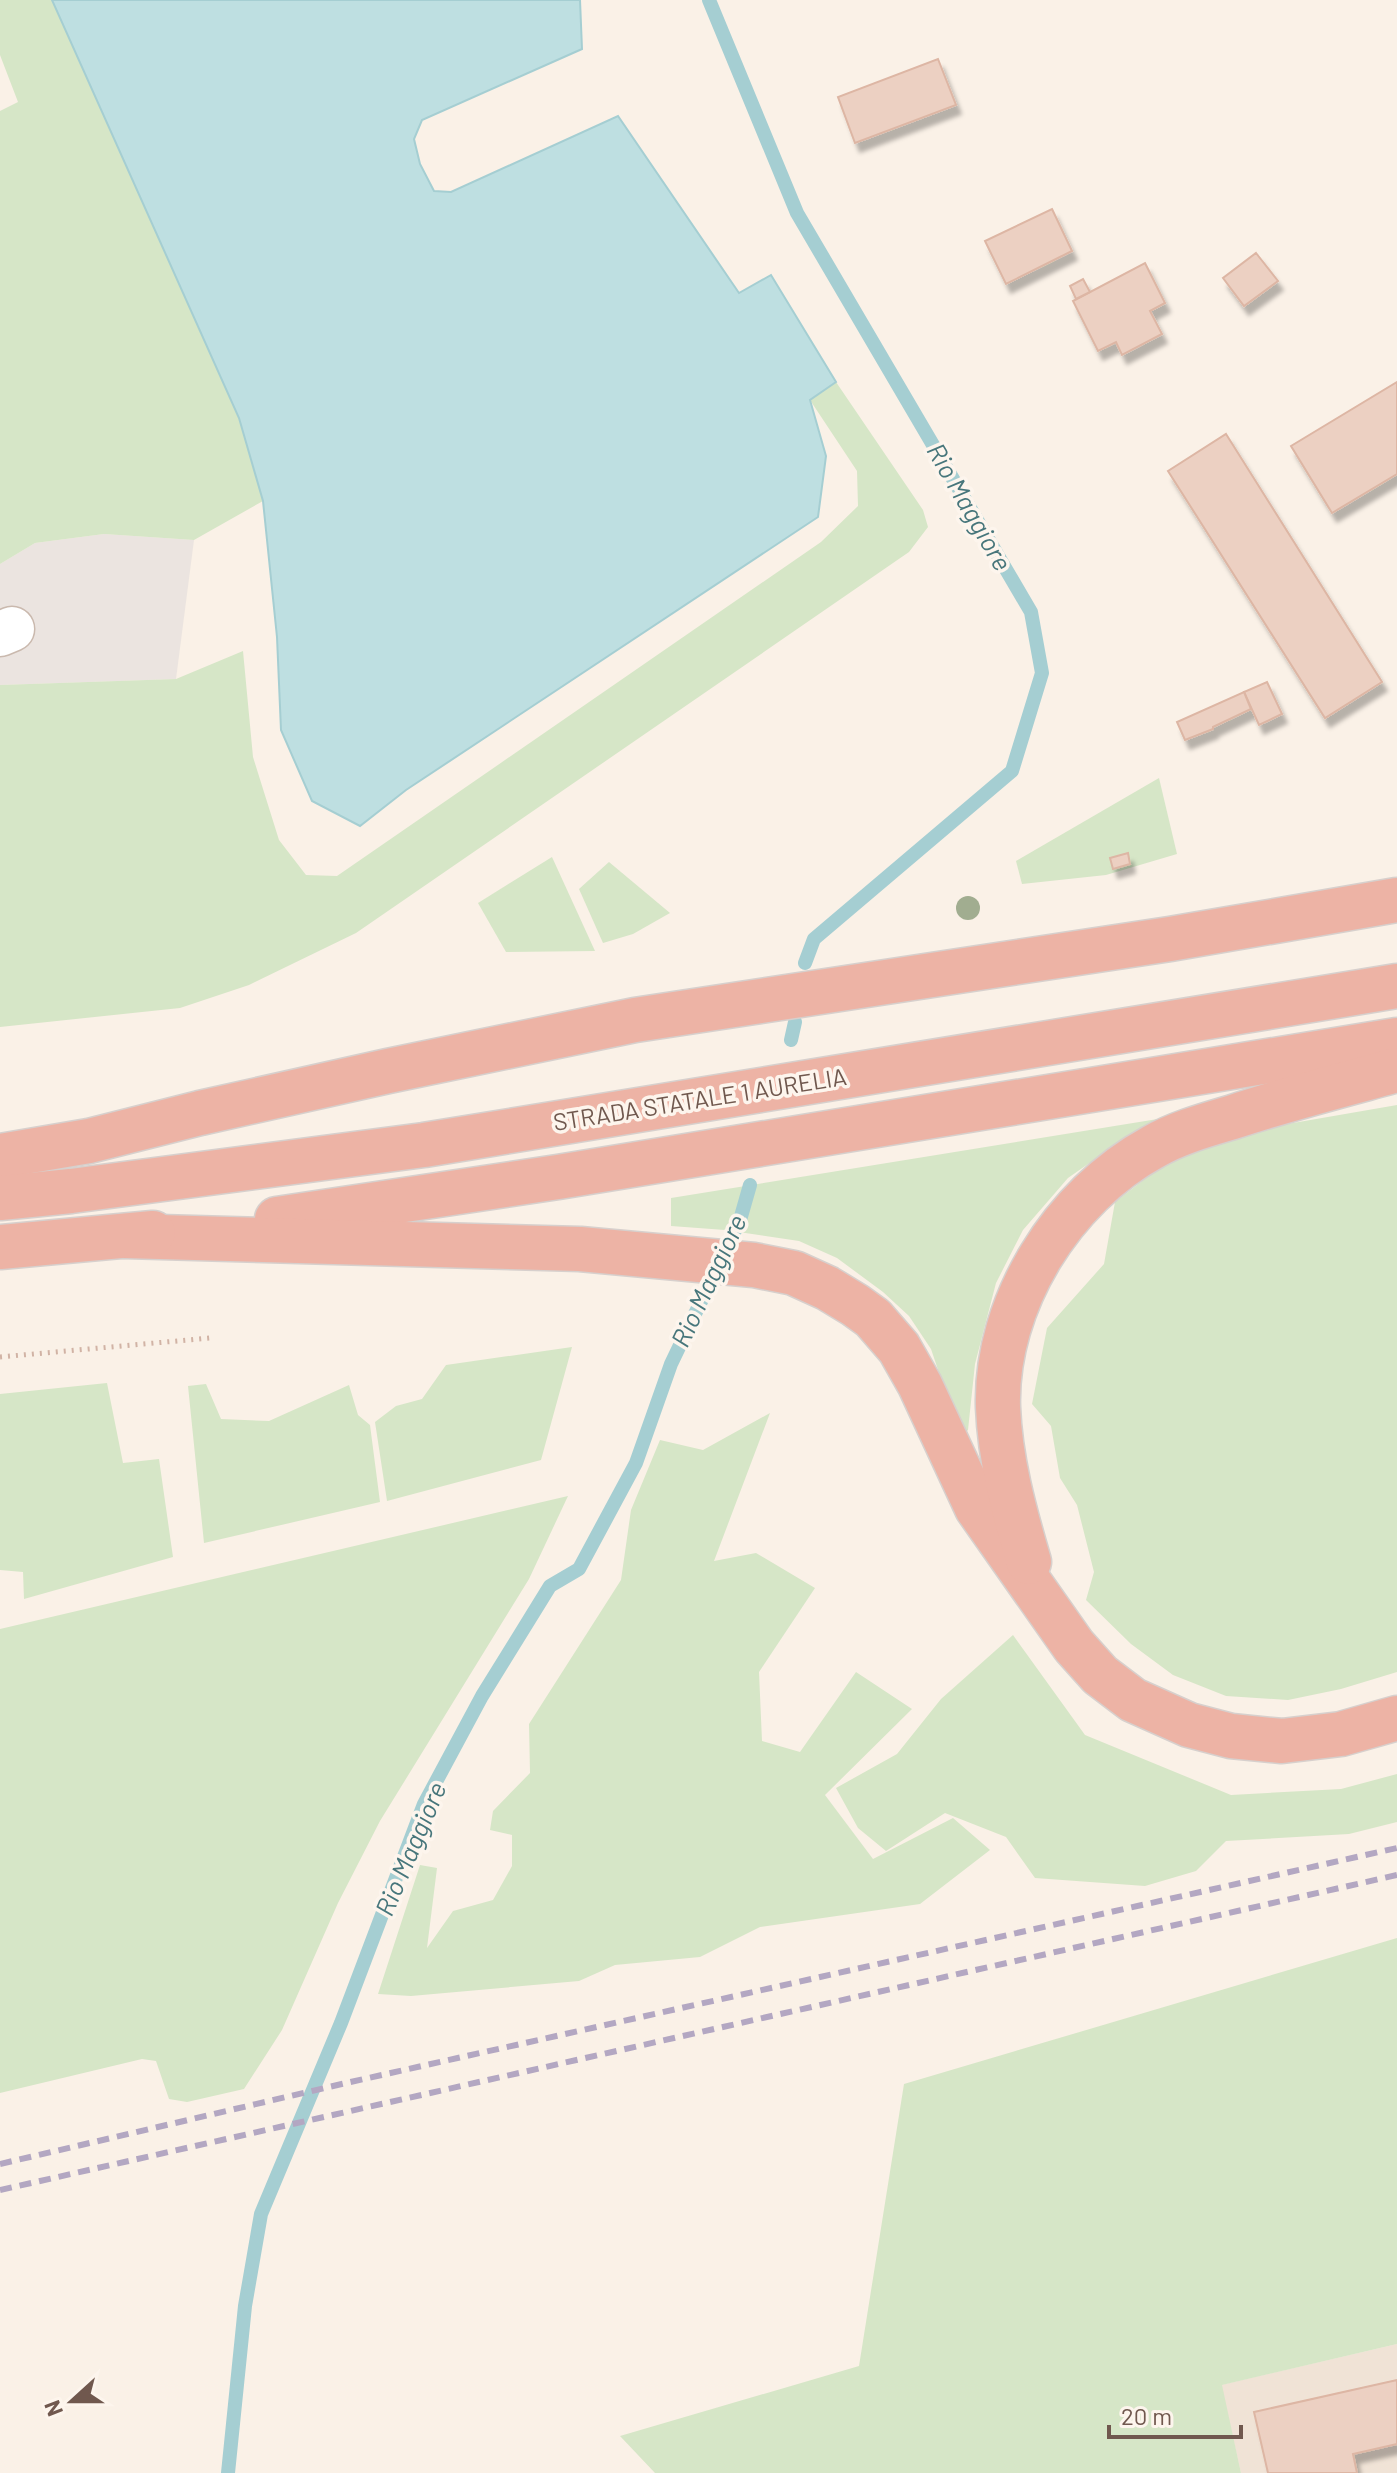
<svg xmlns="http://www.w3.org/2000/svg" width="1397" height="2473" font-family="Barlow,sans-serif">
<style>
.residential{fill:#f0e3d6}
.industrial{fill:#ebe4e0}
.green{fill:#d6e6c7}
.water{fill:#bedfe1;stroke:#a5ced2;stroke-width:2}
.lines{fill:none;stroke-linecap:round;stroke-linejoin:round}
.stream{stroke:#a5ced2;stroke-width:14}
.building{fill:#ecd0c2;stroke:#ddb6a4;stroke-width:2;filter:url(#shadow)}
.minor-casing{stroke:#cab9ae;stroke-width:47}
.highway-casing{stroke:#d7d0cd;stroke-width:47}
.path{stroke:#d1b3a5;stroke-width:5;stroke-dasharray:2 6;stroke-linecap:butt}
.minor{stroke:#fff;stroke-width:44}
.highway{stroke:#edb3a5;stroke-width:44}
.rail{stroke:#b3a7c2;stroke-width:6;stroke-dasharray:12 8;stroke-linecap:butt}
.tree{fill:#a1ad90}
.labels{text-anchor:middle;stroke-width:7;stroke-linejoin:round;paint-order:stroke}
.street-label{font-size:24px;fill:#70584e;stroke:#fdf5ed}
.water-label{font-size:26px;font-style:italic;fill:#47767b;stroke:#fdf5ed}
</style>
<defs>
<filter id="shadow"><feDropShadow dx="5" dy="9" stdDeviation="2" flood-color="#0004"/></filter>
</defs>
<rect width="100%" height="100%" fill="#faf1e7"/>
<polygon class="residential" points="1397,2344 1397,2473 1241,2473 1221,2385"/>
<polygon class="industrial" points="104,534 194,540 176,679 0,685 0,564 35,543"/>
<g class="green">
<polygon points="0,0 52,0 239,418 263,501 194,540 104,534 35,543 0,564 0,111 18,102 0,55"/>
<polygon points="836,382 923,510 928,527 909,552 356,933 249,985 180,1008 0,1027 0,685 176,679 243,651 253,757 279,840 306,875 337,876 821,542 858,506 857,471 810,400"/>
<polygon points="1159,778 1177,854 1106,875 1022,884 1016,861"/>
<polygon points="552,857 595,951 506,952 478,903"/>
<polygon points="609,862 670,913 633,934 603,943 579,889"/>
<polygon points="1397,1105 1397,1672 1341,1689 1288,1700 1226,1696 1173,1675 1131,1644 1086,1600 1094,1572 1077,1505 1060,1478 1051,1426 1032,1404 1047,1328 1104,1264 1115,1202 1163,1165 1224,1135"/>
<polygon points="1170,1117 1131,1134 1068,1178 1023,1230 996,1283 975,1364 968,1430 964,1434 959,1432 931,1349 909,1316 883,1292 837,1258 799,1241 725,1230 671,1226 671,1198"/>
<polygon points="572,1347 541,1460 387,1501 375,1422 396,1406 422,1399 446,1365"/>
<polygon points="107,1383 123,1463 159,1459 173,1557 24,1599 23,1572 0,1570 0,1394"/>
<polygon points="206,1384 221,1419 269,1421 349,1385 358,1415 370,1425 380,1502 204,1543 188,1386"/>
<polygon points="770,1413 714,1561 756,1553 815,1588 759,1672 762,1741 800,1752 856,1672 912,1709 825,1795 873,1859 953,1818 990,1850 920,1904 760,1927 700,1957 615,1965 579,1981 411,1996 378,1994 420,1865 437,1868 427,1948 453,1911 493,1900 512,1866 512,1835 490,1830 493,1811 530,1773 529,1724 621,1580 631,1510 660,1440 703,1450"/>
<polygon points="568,1496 529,1579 380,1821 338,1903 282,2030 244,2089 187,2102 169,2099 156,2061 142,2059 0,2093 0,1629"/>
<polygon points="1013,1635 1085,1735 1231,1795 1341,1789 1397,1774 1397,1822 1349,1834 1226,1841 1196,1871 1145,1886 1035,1878 1006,1837 945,1813 886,1851 858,1828 836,1788 897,1754 941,1699"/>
<polygon points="1397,1938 1397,2344 1222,2385 1241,2473 655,2473 620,2436 859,2366 904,2084"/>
</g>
<polygon class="water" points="52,0 580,0 582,49 422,120 414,139 420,164 434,191 451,192 618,116 739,293 771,275 836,382 810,400 826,456 818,517 406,790 360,826 312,801 281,730 277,637 263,501 239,418"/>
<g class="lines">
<g class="stream">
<polyline points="709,0 797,213 1031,612 1042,673 1012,771 814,939 805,963"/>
<polyline points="791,1040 795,1022"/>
<polyline points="228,2473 245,2306 261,2214 341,2023 424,1804 482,1696 550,1586 579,1569 636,1463 671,1364 740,1220 750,1185"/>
</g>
</g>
<g class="building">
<polygon points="938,59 956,105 855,143 838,97"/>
<polygon points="1052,209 1072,251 1006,284 985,241"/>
<polygon points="1256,253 1278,281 1244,306 1223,278"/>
<polygon points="1145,263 1165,303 1150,311 1162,334 1122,355 1116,342 1098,351 1073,301"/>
<polygon points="1083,279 1090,292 1076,299 1070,286"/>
<polygon points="1397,382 1397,474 1332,513 1291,446"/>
<polygon points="1226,434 1382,682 1325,718 1168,471"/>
<polygon points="1267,682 1282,714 1259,725 1244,692"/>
<polygon points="1244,692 1251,709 1213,727 1213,729 1185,740 1177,722"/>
<polygon points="1128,853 1130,864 1113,869 1110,858"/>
<polygon points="1397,2380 1397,2444 1353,2454 1357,2473 1268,2473 1254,2412"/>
</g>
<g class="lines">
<g class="minor-casing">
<polyline id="minor" points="0,634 12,629"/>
</g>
<g class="highway-casing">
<g id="highway">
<polyline points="0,1156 89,1141 200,1113 388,1071 635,1020 1170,939 1397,900"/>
<polyline points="0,1198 71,1191 424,1145 1397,986"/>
<polyline points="277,1219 558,1177 1397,1040"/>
<polyline points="125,1236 580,1249 754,1265 794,1273 827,1288 855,1305 873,1318 899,1348 920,1385 977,1508 1074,1646 1100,1675 1133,1700 1189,1725 1231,1736 1282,1741 1341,1734 1397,1718"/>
<polyline points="0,1247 153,1233"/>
<path d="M1029,1562C1014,1511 1000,1460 998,1407C995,1303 1063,1196 1153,1147C1177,1133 1206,1125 1233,1117C1287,1099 1342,1085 1397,1070"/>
</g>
</g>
<polyline class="path" points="0,1357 210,1338"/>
<use href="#minor" class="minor"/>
<use href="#highway" class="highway"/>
<g class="rail">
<polyline points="0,2164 346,2083 1397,1848"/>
<polyline points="0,2190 1397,1875"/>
</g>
</g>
<circle class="tree" cx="968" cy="908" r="12"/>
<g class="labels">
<g class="street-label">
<text transform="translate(700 1100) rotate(-9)" y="8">STRADA STATALE 1 AURELIA</text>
</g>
<g class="water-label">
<text transform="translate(969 507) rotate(60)" y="9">Rio Maggiore</text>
<text transform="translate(709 1281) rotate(-65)" y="9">Rio Maggiore</text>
<text transform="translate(411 1849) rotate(-67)" y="9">Rio Maggiore</text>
</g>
</g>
<g transform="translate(72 2401) rotate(249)" stroke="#fdf5ed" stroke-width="6" paint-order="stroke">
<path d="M0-6L14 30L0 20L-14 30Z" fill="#70584e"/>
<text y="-12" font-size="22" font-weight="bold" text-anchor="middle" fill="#70584e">N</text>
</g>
<path d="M1109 2425v12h132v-12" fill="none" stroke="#70584e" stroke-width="4"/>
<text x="1121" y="2425" font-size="24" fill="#70584e" stroke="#fdf5ed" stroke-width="6" paint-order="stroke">20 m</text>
</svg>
